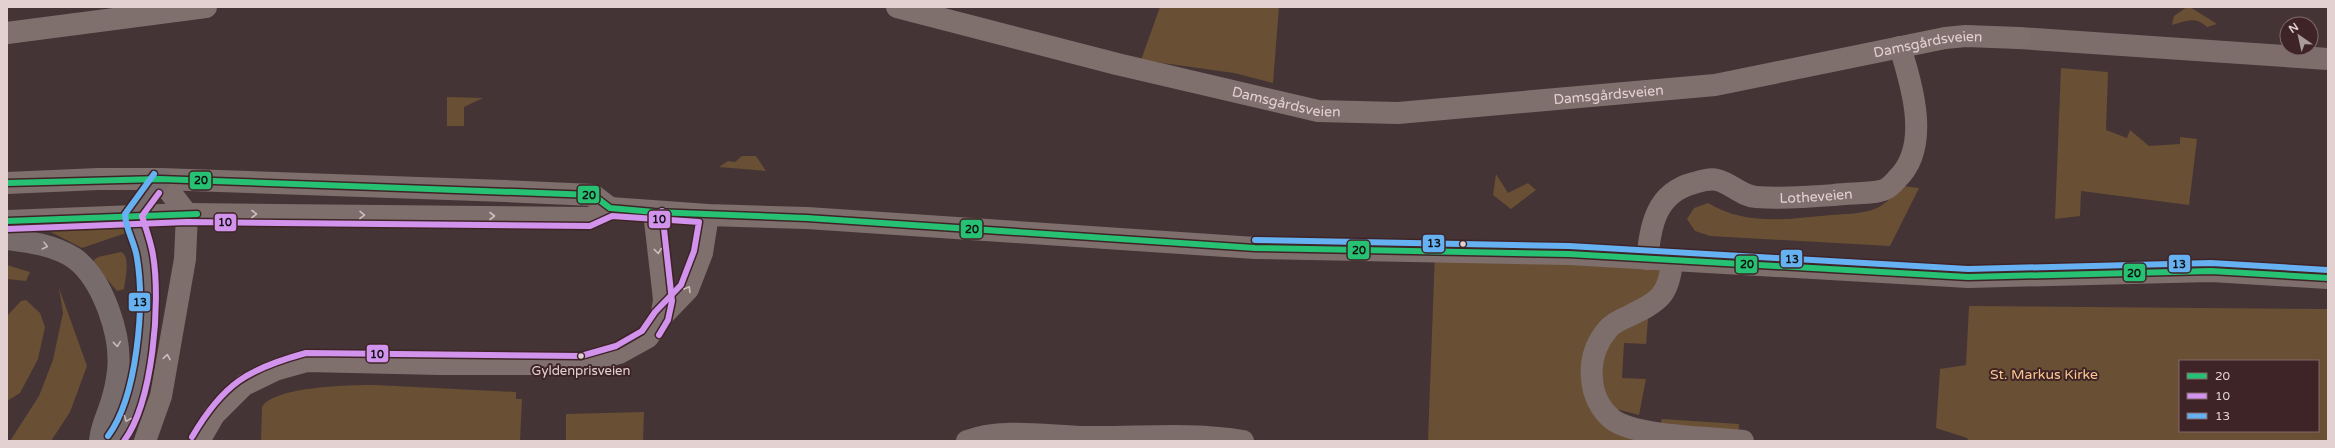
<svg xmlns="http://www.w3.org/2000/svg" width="2335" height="448" font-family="'Varela Round',sans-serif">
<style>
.green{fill:#694f34;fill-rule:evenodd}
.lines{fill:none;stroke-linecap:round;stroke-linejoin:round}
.street{stroke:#7d6e6b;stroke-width:22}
.secondary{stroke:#80706d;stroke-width:22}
.primary{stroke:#7e6f6c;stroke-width:22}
.highway{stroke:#786b6c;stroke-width:22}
.bus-1-casing{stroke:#3f2427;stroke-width:9}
.bus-2-casing{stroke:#3f2427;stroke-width:9}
.bus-3-casing{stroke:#3f2427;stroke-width:9}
.bus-1{stroke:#26c172;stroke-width:6}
.bus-2{stroke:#d193ec;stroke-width:6}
.bus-3{stroke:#66b1f2;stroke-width:6}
.oneway{stroke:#cfbdbe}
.oneway2{stroke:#c8b8b8}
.oneway3{stroke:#cfbebe}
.bus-dot{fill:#e3d1d2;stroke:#3f2427;stroke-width:1.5}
.labels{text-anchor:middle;stroke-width:4;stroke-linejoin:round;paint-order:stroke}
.bus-label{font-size:13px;fill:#e3d1d2;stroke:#3f2427}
.street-label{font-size:14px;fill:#e3d1d2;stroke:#3f2427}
.park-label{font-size:14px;fill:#fbc78f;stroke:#3f2427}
.line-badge{stroke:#3f2427;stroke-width:1.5}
.pale-badge-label{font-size:11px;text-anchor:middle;font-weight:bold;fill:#111}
</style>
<rect width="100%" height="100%" fill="#443436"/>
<g class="green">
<polygon points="1160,7 1279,7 1273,83 1234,73 1141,60"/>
<path d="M2187,7H2190L2217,24L2207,27C2195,16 2187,21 2172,25L2174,16Z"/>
<polygon points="2061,68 2108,72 2106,130 2127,138 2130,130 2149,146 2180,144 2180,137 2197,139 2189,205 2081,191 2080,216 2055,219"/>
<polygon points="447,97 483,98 464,107 464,126 447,126"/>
<polygon points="742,156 756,156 766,171 719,167 728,161 735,162"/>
<polygon points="1496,174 1508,193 1528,183 1536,190 1511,209 1493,195"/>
<path d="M1903,186L1919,188L1890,246L1710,236L1695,231L1687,219L1694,208L1708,203C1745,226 1790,219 1831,215C1845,214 1864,214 1877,208C1886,204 1895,193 1903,186Z"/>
<polygon points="124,219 126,233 82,248 45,229"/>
<polygon points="1435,251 1672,261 1649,307 1646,344 1624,343 1622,378 1646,379 1639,415 1601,405 1653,441 1428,441"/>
<path d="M121,252C131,256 125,280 124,289L117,291L94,264V260L98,257Z"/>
<polygon points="7,265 30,272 26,281 7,279"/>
<polygon points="59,288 87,366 70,412 51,441 10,441 39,396 53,360 63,313"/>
<polygon points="26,300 40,313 45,327 38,359 20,393 7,401 7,316 21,301"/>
<path d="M1969,306L2328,309V441H1969L1967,438L1936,428L1940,369L1966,365ZM2180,361H2318V431H2180Z"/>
<path d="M375,385L516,392V399H522L520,441H261L262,407C275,386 351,385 375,385Z"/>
<polygon points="644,412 643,441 566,441 566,414"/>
<polygon points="1662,419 1739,424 1738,438 1659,429"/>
</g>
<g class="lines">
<g class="street">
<polyline points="2019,38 2328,59"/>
<path d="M1672,261C1669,296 1659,301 1629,316C1622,319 1613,323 1608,329C1596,343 1590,360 1592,379C1593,394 1600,409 1612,419C1634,437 1712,437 1743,441"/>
<path d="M967,441C1003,428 1046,436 1085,437C1137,438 1191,432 1243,441"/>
</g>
<g class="secondary">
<path id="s1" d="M897,7L1117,64L1318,111L1398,113L1715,85L1945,38L1966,36L2019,38"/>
<polyline points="7,33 206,7"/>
<polyline points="654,212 663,290 664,301 661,317"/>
<path id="s2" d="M1647,259C1651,226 1655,193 1694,183C1701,181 1709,178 1717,180C1731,183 1741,196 1756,197C1783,199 1808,197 1834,195C1849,193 1866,194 1880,191C1886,190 1893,184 1897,179C1931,147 1912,86 1900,47"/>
<polyline points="199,441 214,415 244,385 275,370 307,361 440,364 582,364 619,353 648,337 661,317 688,289 702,253 708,215"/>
</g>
<g class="primary">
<polyline points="7,183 98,179 160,179 505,191 593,195 610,208"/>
<polyline points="7,221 187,214 590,218 610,208 708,215 807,218 1255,248 1569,254 1968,277 2211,271 2328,278"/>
<polyline points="145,441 161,396 185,259 187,214 160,179"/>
</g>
<g class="highway">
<path d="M7,239C30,242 54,245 74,258C103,279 122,336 118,371C117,380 115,391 112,400C108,415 101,426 100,441"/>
<path d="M114,441C143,417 153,292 145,256C142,242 137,228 133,215L160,179"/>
</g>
<g class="bus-1-casing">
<g id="bus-1">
<polyline points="7,183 160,179 593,195 610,208 654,212 807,218 1255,248 1569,254 1968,277 2211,271 2328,278"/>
<polyline points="7,221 197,214"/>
</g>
</g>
<g class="bus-2-casing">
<g id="bus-2">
<path d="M7,229L187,222L590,226L612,216L699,222L694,251L681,285L655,312L642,331L616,346L581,356L306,353C247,369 223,384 192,437"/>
<polyline points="659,335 668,320 672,301 662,211"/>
<path d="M124,441C153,402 161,302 153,255C151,242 146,229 142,216L159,193"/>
</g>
</g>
<g class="bus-3-casing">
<g id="bus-3">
<polyline points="1255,240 1569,246 1968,269 2211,263 2328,270"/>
<path d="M108,436C137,397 145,306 137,258C135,243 125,228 125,214L154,174"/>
</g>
</g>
<use href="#bus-1" class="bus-1"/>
<use href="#bus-2" class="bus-2"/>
<use href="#bus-3" class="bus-3"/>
</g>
<defs><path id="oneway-chevron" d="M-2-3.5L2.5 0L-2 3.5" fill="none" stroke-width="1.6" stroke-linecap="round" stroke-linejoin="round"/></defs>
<g class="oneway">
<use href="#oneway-chevron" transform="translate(254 214)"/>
<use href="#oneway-chevron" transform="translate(362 215) rotate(1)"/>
<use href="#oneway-chevron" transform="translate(492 216)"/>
<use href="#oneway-chevron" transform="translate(167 357) rotate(-80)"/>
</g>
<g class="oneway2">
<use href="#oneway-chevron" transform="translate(45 246) rotate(14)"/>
<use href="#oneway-chevron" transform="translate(117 344) rotate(84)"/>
<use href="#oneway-chevron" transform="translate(127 419) rotate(112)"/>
</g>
<g class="oneway3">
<use href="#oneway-chevron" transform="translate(658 251) rotate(83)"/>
<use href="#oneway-chevron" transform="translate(688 289) rotate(-59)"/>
</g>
<g class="bus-dot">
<circle cx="1463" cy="244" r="3.5"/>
<circle cx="581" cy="356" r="3.5"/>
</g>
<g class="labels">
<g class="bus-label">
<text x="581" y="375">Gyldenprisveien</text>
</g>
<g class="street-label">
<text dy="5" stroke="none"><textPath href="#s1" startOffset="1049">Damsgårdsveien</textPath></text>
<text dy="5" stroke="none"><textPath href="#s1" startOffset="725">Damsgårdsveien</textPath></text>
<text dy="5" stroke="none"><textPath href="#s1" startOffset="401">Damsgårdsveien</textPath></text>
<text dy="5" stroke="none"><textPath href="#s2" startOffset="223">Lotheveien</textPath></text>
</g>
<g class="park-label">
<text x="2044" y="379">St. Markus Kirke</text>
</g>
</g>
<g class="line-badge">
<rect x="189" y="171" width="23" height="19" rx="4" fill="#26c172"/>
<rect x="577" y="185" width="23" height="19" rx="4" fill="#26c172"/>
<rect x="648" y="210" width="23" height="19" rx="4" fill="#d193ec"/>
<rect x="214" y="213" width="23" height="19" rx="4" fill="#d193ec"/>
<rect x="960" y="219" width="23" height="20" rx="4" fill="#26c172"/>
<rect x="1422" y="234" width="23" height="19" rx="4" fill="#66b1f2"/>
<rect x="1347" y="240" width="23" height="20" rx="4" fill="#26c172"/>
<rect x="1780" y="249" width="23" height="19" rx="4" fill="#66b1f2"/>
<rect x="2168" y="254" width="23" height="19" rx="4" fill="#66b1f2"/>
<rect x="1735" y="255" width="23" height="19" rx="4" fill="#26c172"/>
<rect x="2123" y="263" width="23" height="19" rx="4" fill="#26c172"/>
<rect x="128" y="292" width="23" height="20" rx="4" fill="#66b1f2"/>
<rect x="366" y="344" width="23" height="19" rx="4" fill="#d193ec"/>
</g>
<g class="pale-badge-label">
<text x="201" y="184">20</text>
<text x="589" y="199">20</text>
<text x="659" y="223">10</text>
<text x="225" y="226">10</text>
<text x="972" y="233">20</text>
<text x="1434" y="247">13</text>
<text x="1359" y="254">20</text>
<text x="1792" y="263">13</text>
<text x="2179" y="268">13</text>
<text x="1747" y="268">20</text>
<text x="2134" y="277">20</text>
<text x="140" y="306">13</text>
<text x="377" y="358">10</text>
</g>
<rect width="2335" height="448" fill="none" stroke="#e3d1d2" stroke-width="16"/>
<rect x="2179" y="360" width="140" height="72" fill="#3f2427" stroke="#81696b"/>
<rect x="2187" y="373" width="20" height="6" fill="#26c172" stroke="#81696b"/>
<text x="2215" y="380" font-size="12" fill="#e3d1d2">20</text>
<rect x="2187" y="393" width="20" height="6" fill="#d193ec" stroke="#81696b"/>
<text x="2215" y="400" font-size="12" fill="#e3d1d2">10</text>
<rect x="2187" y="413" width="20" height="6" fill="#66b1f2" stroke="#81696b"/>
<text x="2215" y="420" font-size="12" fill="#e3d1d2">13</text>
<g transform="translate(2299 36) rotate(326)"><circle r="19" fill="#3f2427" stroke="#81696b"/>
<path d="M0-3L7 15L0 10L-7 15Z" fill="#ab9a9b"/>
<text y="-6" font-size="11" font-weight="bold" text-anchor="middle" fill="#e3d1d2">N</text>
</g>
</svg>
